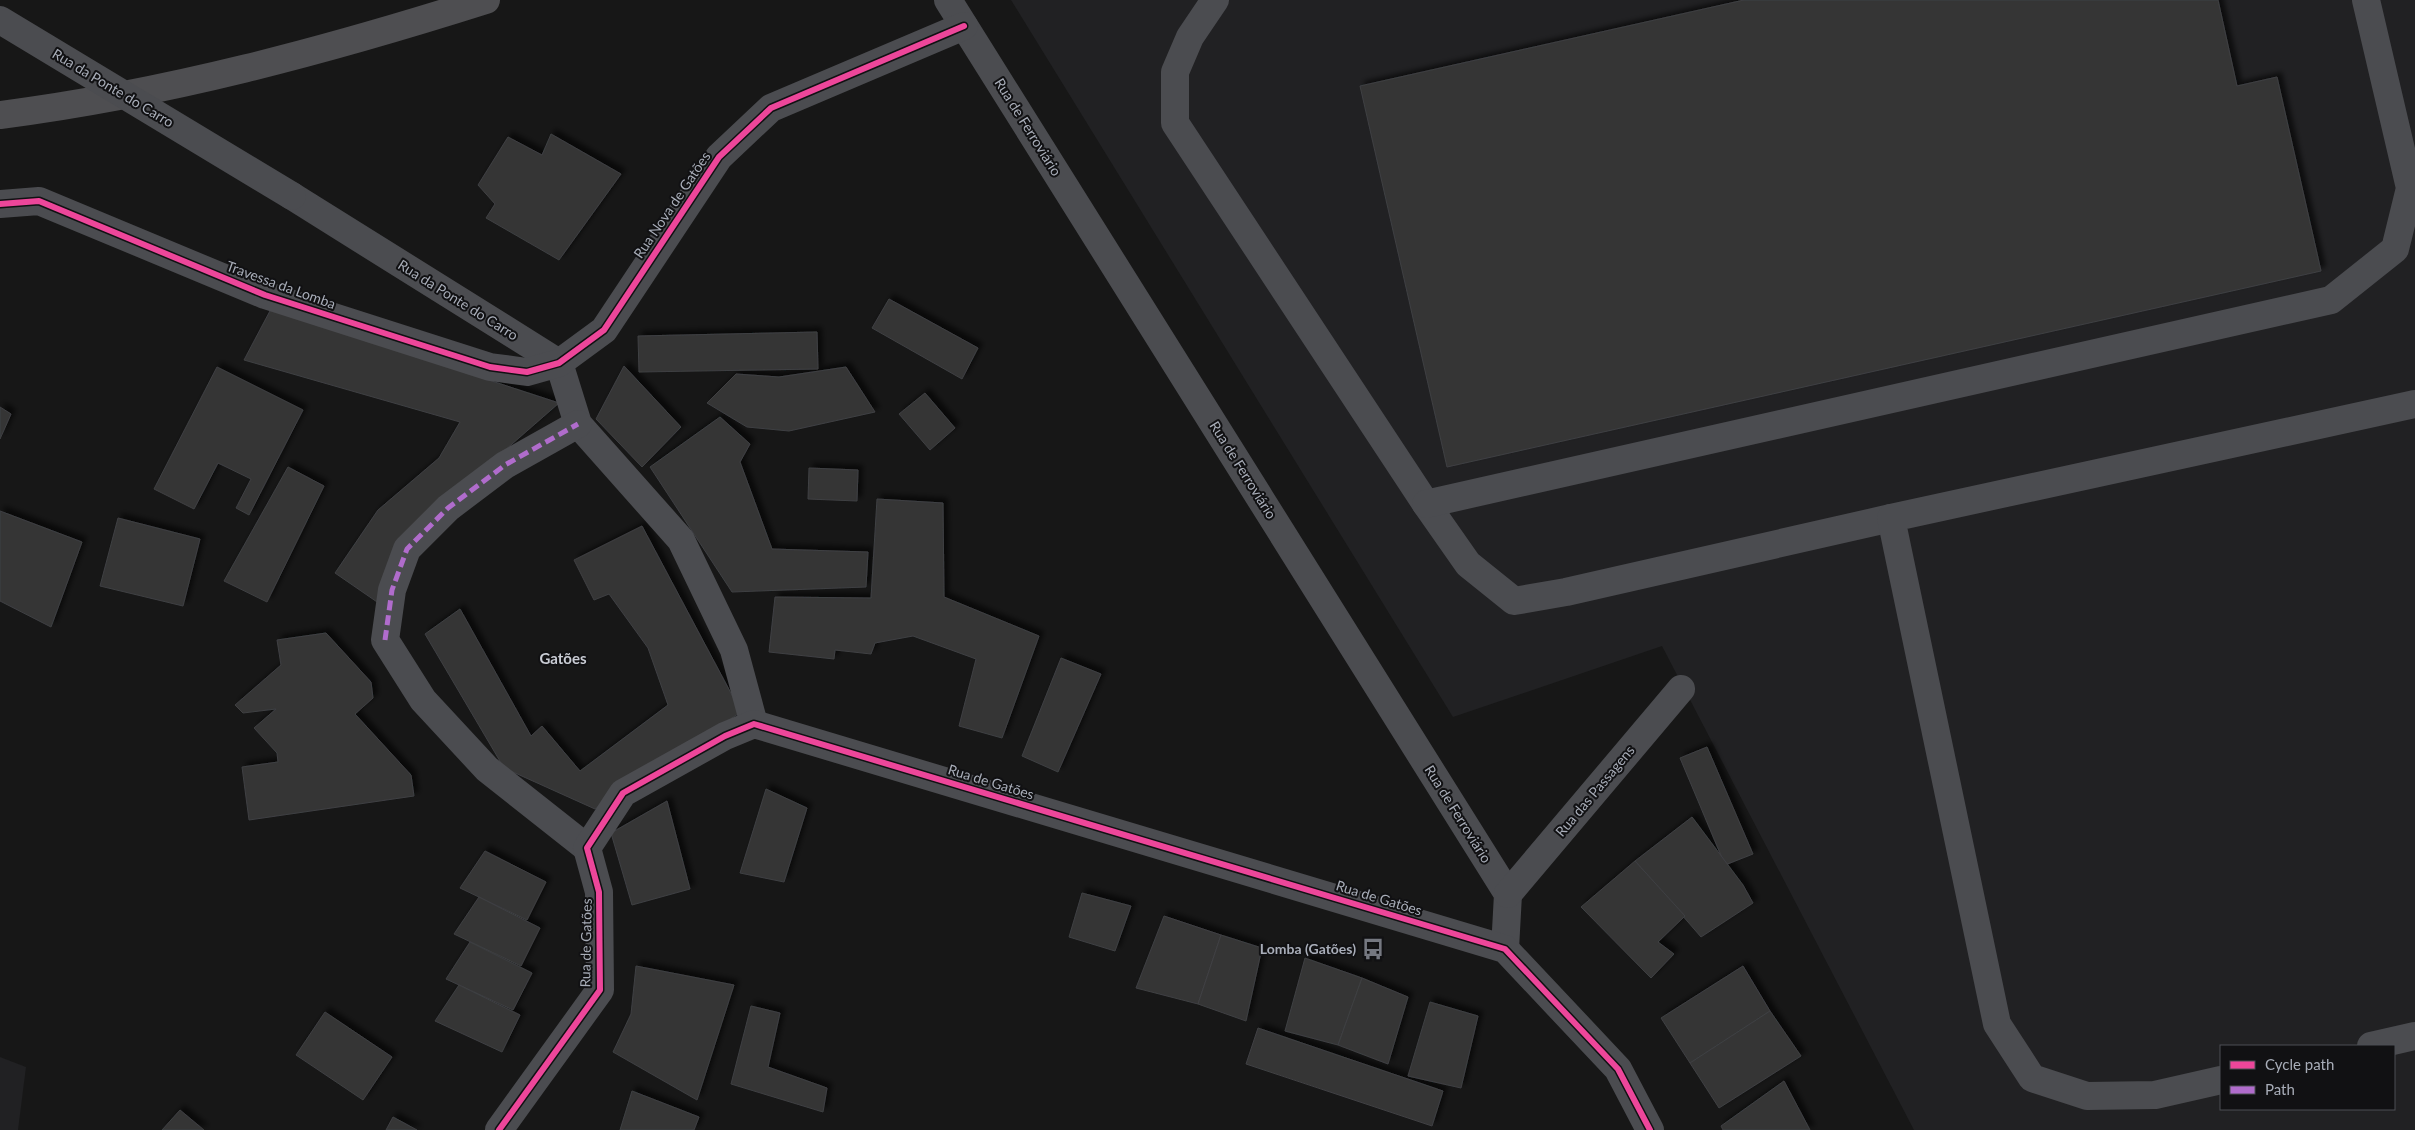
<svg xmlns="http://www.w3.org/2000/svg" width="2415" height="1130" font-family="Lato,sans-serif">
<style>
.built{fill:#212123;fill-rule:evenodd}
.building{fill:#353536;stroke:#3f4043;filter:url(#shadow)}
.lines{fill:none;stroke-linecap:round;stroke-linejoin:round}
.minor{stroke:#4b4c50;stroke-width:28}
.highway{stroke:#4e4e51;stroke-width:28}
.minor-bridge{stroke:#4b4c50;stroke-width:28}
.quiet{stroke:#b06ccc;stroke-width:5;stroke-dasharray:10 5;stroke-linecap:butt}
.cycleway-casing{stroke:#111113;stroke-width:9}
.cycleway{stroke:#ed469a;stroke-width:6}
.labels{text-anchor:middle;stroke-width:4;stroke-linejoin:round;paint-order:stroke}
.street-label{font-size:14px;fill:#a8adb8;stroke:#111113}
.poi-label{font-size:14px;font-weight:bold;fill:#a8adb8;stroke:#111113;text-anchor:end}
.neighbourhood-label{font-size:15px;font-weight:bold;fill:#c9ccd4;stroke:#111113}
</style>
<defs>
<filter id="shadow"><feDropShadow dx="4.5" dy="-4.5" stdDeviation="2.5" flood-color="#0009"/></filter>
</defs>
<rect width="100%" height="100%" fill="#171717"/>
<g class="built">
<path d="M1011,0H2415V1130H1914L1662,646L1453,717ZM2221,1046H2394V1109H2221Z"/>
<polygon points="0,1057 26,1067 18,1130 0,1130"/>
</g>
<g class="building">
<polygon points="1744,0 2218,0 2237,86 2277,77 2321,271 1447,467 1360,86"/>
<polygon points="551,134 621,174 559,260 486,218 495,204 478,185 508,137 542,155"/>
<polygon points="889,299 978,348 962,379 872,328"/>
<polygon points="271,309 559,403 402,540 380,604 335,573 378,510 439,458 460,422 244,360"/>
<polygon points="817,332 818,369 639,372 638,336"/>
<polygon points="624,366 681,427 642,467 596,419"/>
<polygon points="217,367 303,410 249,515 236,508 251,479 218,463 194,509 154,489"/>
<polygon points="846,367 875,412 789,431 747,427 707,403 736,374 779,377"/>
<polygon points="925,393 955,428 930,450 899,414"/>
<polygon points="0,407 11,414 0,439"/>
<polygon points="720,417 750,444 740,462 772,549 868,552 866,587 732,592 650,467"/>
<polygon points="288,467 324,486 267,602 224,581"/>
<polygon points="809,468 858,470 857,501 808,499"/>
<polygon points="877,499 943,503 944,597 1039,636 1002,738 959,726 976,659 913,636 875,643 871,654 835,650 834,659 769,652 775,597 871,598"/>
<polygon points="0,511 82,542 51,627 0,601"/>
<polygon points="118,518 200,539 183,606 100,586"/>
<polygon points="642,526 741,712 595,809 504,768 425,634 460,609 531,736 542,726 580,771 668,705 648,648 609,594 594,600 574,560"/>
<polygon points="326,633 371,682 373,698 355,714 411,775 414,796 249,820 242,767 278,762 277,753 254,728 276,709 243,713 235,705 281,665 277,640"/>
<polygon points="1061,658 1101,674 1058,772 1022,756"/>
<polygon points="1707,747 1753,854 1725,865 1680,758"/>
<polygon points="766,789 807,808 784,882 740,873"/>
<polygon points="667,801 690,889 632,905 611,833"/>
<polygon points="1692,817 1743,885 1753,903 1701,937 1635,861"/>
<polygon points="485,851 546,882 527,920 460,888"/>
<polygon points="1635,861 1685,916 1658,942 1674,954 1651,978 1581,907"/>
<polygon points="1082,893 1131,906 1115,951 1069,937"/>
<polygon points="479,897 540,928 521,966 454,934"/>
<polygon points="1164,916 1221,935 1198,1004 1136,988"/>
<polygon points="1221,935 1262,948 1246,1021 1198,1004"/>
<polygon points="470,942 532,973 513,1010 446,979"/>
<polygon points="1305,958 1362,978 1338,1045 1285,1031"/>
<polygon points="636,966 734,985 697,1100 613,1052 631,1014"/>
<polygon points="1743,966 1770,1011 1690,1063 1661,1018"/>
<polygon points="1362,978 1408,997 1388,1064 1338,1045"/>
<polygon points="459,985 520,1015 502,1052 435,1021"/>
<polygon points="1430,1002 1478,1016 1461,1088 1408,1076"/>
<polygon points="751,1006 780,1013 768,1067 827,1088 823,1112 731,1084"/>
<polygon points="1770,1011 1801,1056 1719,1108 1690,1063"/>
<polygon points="325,1012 392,1057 363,1100 296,1055"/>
<polygon points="1258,1028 1443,1091 1432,1126 1246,1064"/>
<polygon points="1784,1081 1810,1130 1723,1130 1721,1126"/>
<polygon points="632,1091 699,1117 694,1130 620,1130"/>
<polygon points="180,1110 204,1130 162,1130"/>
<polygon points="393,1117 417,1130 386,1130"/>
</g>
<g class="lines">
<g class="minor">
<polyline points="948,0 1508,894 1505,949"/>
<polyline points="1215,0 1190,37 1175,72 1175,123 1426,504 1468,564 1514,601 1566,592 1891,518"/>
<polyline points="292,196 559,363 578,424 681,540 734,650 754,724"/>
<polyline points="0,204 39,201 265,295 490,367 527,372 559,363 604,330 719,157 771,108 964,26"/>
<polyline points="578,424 505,465 448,508 407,549 392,590 385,640 423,700 487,769 587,848"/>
<polyline points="1426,504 2331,300 2395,249 2410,188 2366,0"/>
<polyline points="1508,894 1681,689"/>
<polyline points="2371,1046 2415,1036"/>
<polyline points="2221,1080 2155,1095 2087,1096 2032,1078 1997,1024 1891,518 2415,404"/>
<polyline points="499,1130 600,990 599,892 587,848 623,793 725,736 754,724 1505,949 1618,1069 1650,1130"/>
</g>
<path class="highway" d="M0,115C165,94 328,50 486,0"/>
<polyline class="minor-bridge" points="0,20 292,196"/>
<polyline class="quiet" points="385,640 392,590 407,549 448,508 505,465 578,424"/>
<g class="cycleway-casing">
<g id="cycleway">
<polyline points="0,204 39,201 265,295 490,367 527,372 559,363 604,330 719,157 771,108 964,26"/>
<polyline points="499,1130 600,990 599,892 587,848 623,793 725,736 754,724 1505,949 1618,1069 1650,1130"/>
</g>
</g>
<use href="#cycleway" class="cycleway"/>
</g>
<defs>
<g id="bus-bare" transform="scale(1.725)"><path d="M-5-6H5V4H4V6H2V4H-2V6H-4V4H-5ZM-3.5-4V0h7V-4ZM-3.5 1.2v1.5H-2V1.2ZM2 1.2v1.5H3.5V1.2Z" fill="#757880" stroke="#111113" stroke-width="2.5" paint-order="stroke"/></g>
</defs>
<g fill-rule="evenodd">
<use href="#bus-bare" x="1373" y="949"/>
</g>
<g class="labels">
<g class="street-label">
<text transform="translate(113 88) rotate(31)" y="5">Rua da Ponte do Carro</text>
<text transform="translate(1028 127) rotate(58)" y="5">Rua de Ferroviário</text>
<text transform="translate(672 205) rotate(-56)" y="5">Rua Nova de Gatões</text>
<text transform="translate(281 285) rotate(20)" y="5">Travessa da Lomba</text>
<text transform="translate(458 300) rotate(32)" y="5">Rua da Ponte do Carro</text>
<text transform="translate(1243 470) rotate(58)" y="5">Rua de Ferroviário</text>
<text transform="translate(991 782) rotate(17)" y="5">Rua de Gatões</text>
<text transform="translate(1595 791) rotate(-50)" y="5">Rua das Passagens</text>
<text transform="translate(1458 814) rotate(58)" y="5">Rua de Ferroviário</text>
<text transform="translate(1379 898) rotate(17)" y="5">Rua de Gatões</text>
<text transform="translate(586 943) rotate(-89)" y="5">Rua de Gatões</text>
</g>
<g class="poi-label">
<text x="1356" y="954">Lomba (Gatões)</text>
</g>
<g class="neighbourhood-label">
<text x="563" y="664">Gatões</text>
</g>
</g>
<rect x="2220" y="1045" width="175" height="65" fill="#111113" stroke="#4d4f55"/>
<rect x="2230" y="1061" width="25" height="8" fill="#ed469a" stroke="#4d4f55"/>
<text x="2265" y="1070" font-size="15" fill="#a8adb8">Cycle path</text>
<rect x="2230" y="1086" width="25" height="8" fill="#b06ccc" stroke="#4d4f55"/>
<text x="2265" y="1095" font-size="15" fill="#a8adb8">Path</text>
</svg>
